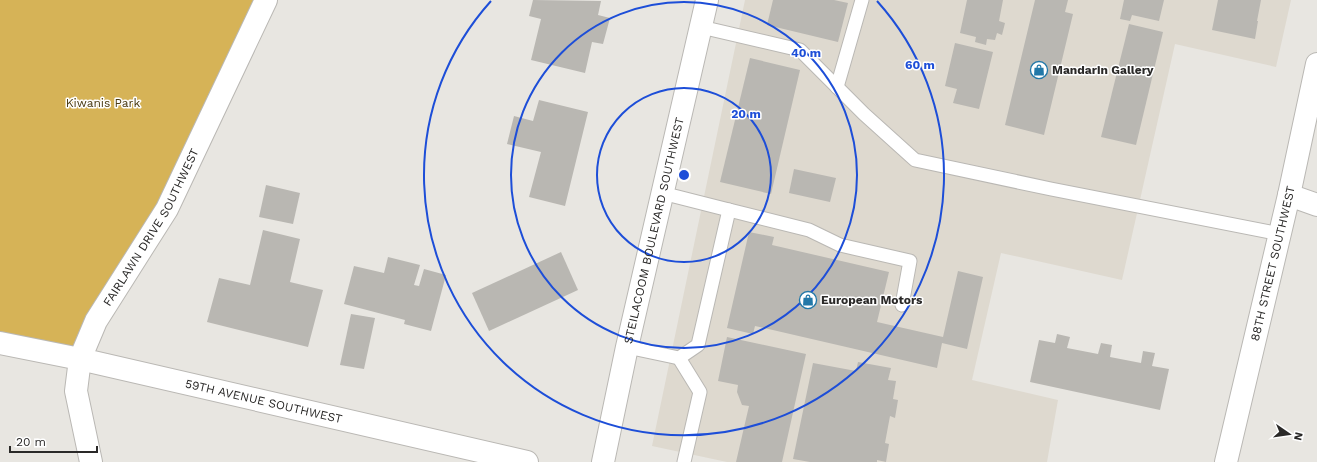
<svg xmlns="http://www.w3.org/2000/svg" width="1317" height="462" font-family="'Work Sans',sans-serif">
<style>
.built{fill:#ded9cf}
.green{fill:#d6b357}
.building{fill:#b9b7b2}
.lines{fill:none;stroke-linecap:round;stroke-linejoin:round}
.service-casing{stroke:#bab8b4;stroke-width:15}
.minor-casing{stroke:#bab8b4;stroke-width:24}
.secondary-casing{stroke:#bab8b4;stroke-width:24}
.service{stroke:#fff;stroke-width:13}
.minor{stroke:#fff;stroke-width:22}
.secondary{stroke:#fff;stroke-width:22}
.ring{fill:none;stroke:#1d4ed8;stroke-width:2}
.labels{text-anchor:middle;stroke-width:3;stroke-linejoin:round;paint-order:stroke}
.poi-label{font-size:12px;font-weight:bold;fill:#2a2928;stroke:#fff;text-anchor:start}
.park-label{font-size:12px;fill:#483910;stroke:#fff}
.street-label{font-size:12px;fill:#2a2928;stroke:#fff}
.centre{fill:#1d4ed8;stroke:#fff;stroke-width:2}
.ring-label{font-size:12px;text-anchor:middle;font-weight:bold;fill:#1d4ed8;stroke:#fff;stroke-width:3;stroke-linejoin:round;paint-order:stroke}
</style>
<rect width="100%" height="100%" fill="#e8e6e1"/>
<polygon class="built" points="745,0 1291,0 1276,67 1175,44 1122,280 1001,253 972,380 1058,400 1047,462 727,462 652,446"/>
<polygon class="green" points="0,0 266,0 80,359 0,343"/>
<g class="building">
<polygon points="533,0 601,1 598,15 610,18 603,44 592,42 585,73 531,60 541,19 529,16"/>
<polygon points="773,0 834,0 848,3 838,42 767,25"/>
<polygon points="967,0 1003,0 999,21 1005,23 1002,35 997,33 995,40 987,39 986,45 975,42 976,37 960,33"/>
<polygon points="1035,0 1068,0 1065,12 1073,14 1044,135 1005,125"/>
<polygon points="1124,0 1164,0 1159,21 1132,15 1130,21 1120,19"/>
<polygon points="1218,0 1261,0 1257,21 1258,21 1255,39 1212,30"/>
<polygon points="1129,24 1163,32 1136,145 1101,137"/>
<polygon points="955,43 993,52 979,109 953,103 957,89 945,86"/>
<polygon points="750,58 800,70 771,194 720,182"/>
<polygon points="539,100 588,112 565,206 529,197 541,152 507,144 514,116 533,121"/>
<polygon points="794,169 836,178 830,202 789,193"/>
<polygon points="266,185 300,193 293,224 259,217"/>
<polygon points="263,230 300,239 290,282 323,290 308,347 207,322 219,278 250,285"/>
<polygon points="749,232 774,237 772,245 889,272 877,322 943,337 958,271 983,277 967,349 942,343 937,368 755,326 753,334 727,328"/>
<polygon points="561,252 578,290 489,331 472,293"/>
<polygon points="388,257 420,265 414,285 419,286 424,269 446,275 431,331 404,324 405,320 344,304 354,266 384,273"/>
<polygon points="351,314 375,318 364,369 340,365"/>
<polygon points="1057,334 1070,337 1067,348 1098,354 1101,343 1112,345 1110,357 1141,363 1143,351 1155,353 1152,366 1169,369 1160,410 1030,382 1039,340 1055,343"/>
<polygon points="727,337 806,354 782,462 736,462 749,406 742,405 737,392 738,385 718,381"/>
<polygon points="858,362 891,368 888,380 896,381 893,399 898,400 895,418 890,416 885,443 889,444 886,462 877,460 877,462 810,462 793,459 813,363 856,371"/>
</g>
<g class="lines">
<g class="service-casing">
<g id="service">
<polyline points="701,27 800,50 864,114 915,160 1051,189 1280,234"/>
<polyline points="837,87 862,0"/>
<polyline points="729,210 809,230 840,245 910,261 902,305"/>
<polyline points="627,347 679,358 698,345 729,210 662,193"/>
<polyline points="679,358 700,392 684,462"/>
</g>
</g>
<g class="minor-casing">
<g id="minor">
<polyline points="1289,195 1317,205"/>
<path id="s1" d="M0,343L80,359L527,462"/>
<path id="s2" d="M91,462L76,391L80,359L96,321L167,209L266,0"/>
<path id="s3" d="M1226,462L1289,195L1317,64"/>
</g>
</g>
<g class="secondary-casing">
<g id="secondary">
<path id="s4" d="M603,462L627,347L707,0"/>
</g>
</g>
<use href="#service" class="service"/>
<use href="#minor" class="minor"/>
<use href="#secondary" class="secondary"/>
</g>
<g class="ring">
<circle cx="684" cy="175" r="87"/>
<circle cx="684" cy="175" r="173"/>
<path d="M877 1A260 260 0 1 1 491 1"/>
</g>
<defs>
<g id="shop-ring" transform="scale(0.9)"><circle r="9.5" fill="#fff" stroke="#2278a8" stroke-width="1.5"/><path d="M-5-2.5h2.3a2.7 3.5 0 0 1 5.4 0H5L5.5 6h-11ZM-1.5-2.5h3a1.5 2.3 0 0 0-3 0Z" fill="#2278a8"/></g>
</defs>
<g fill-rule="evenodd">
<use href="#shop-ring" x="1039" y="70"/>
<use href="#shop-ring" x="808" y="300"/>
</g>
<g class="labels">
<g class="poi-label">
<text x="1052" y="74">Mandarin Gallery</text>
<text x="821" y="304">European Motors</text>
</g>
<g class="park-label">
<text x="103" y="107">Kiwanis Park</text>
</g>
<g class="street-label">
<text dy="4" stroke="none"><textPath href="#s2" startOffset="255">FAIRLAWN DRIVE SOUTHWEST</textPath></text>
<text dy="4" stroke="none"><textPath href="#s4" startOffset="237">STEILACOOM BOULEVARD SOUTHWEST</textPath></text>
<text dy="4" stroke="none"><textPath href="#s3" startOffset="204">88TH STREET SOUTHWEST</textPath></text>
<text dy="4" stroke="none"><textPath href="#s1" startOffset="270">59TH AVENUE SOUTHWEST</textPath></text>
</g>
</g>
<circle cx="684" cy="175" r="6" class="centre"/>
<g class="ring-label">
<text x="806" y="57">40 m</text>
<text x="920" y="69">60 m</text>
<text x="746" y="118">20 m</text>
</g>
<g transform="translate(1289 434) rotate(103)" stroke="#ffffff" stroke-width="3" paint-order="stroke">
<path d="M0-3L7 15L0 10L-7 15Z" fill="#2a2928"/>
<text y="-6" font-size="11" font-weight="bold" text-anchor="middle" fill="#2a2928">N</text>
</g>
<path d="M10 446v6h87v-6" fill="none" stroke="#2a2928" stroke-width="2"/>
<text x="16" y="446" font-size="12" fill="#2a2928" stroke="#ffffff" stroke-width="3" paint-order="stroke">20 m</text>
</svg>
